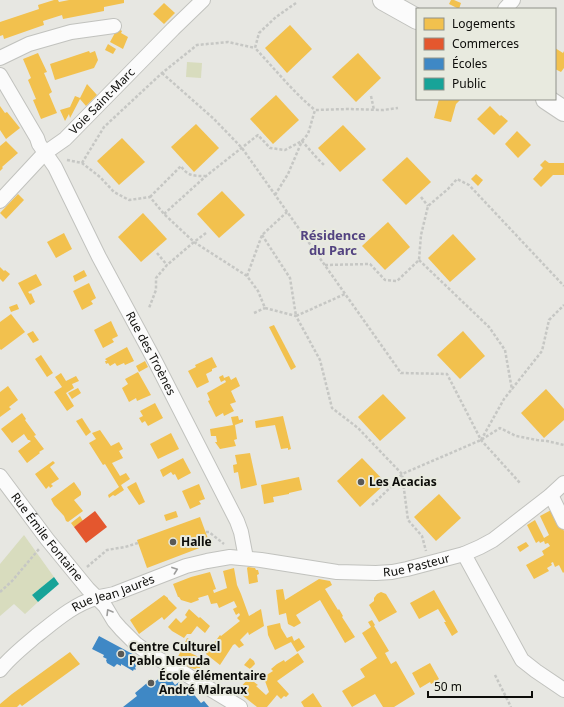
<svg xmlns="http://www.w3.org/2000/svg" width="564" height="707" font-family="'Noto Sans',sans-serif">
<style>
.green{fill:#d8dcbe}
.homes{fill:#f2c14e}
.shops{fill:#e4572e}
.schools{fill:#3f88c5}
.public{fill:#17a398}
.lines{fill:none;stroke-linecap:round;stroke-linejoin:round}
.street-casing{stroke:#c1c2be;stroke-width:16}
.secondary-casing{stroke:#c1c2be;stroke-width:22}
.path{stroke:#c6c7c4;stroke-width:2.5;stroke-dasharray:3 2;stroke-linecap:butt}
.street{stroke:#fbfbfb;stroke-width:14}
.secondary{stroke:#fbfbfb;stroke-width:20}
.oneway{stroke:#9c9c9b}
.poi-dot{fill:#595956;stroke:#e8eadf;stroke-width:1.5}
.labels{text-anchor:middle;stroke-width:4;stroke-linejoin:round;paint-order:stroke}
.street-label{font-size:12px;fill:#0d0d0a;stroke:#e8eadf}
.poi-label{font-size:12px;font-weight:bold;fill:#0d0d0a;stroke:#e8eadf;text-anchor:start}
.neighbourhood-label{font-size:13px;font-weight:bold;fill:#534381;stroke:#e8eadf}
</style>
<rect width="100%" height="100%" fill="#e7e7e2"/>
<g class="green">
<polygon points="187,62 202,63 201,78 186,77"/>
<polygon points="24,535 54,577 32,595 38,602 25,614 14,604 0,616 0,564"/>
</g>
<g class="homes">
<polygon points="54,0 58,0 59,2 69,0 124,0 124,3 104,7 104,11 63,19 62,15 43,21 44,25 4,39 3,35 0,36 0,22 39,9 38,5"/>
<polygon points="451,0 454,0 461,3 459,9 449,4"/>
<polygon points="164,3 175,13 164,24 153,14"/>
<polygon points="290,25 312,49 287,73 265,48"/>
<polygon points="119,29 122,31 121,33 128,37 123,49 110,42 116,31"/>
<polygon points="108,44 116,49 113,54 105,50"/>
<polygon points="555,48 563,53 564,51 564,68 561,72 555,69"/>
<polygon points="89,51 90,53 95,51 98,60 94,68 55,80 50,64"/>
<polygon points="38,53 47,72 44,73 52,92 49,94 57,113 41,119 33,100 36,99 28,80 31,78 23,59"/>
<polygon points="358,53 381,78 356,102 332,77"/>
<polygon points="87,84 97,95 86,106 80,99 70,118 69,114 65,121 60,110 70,107 75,96 80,98"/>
<polygon points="276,95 299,120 273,144 250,119"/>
<polygon points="439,99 461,99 456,104 451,122 434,118"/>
<polygon points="0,106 5,113 7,112 20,128 6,139 0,130"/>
<polygon points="490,106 500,116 501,115 508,121 494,135 477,119"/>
<polygon points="196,124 219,148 194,172 171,147"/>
<polygon points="343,125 366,149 340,172 318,148"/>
<polygon points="517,131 531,145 518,158 505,144"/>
<polygon points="122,138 145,162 119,185 97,161"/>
<polygon points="6,141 18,153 2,167 3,168 0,171 0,146"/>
<polygon points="407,157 431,182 406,205 382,180"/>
<polygon points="545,160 549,163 564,163 564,175 553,175 541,187 533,179 543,168 540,165"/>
<polygon points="476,174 483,180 478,186 471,179"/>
<polygon points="222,191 245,215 219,238 197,214"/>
<polygon points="18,194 24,200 6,219 0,213"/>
<polygon points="143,213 167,239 141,262 118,237"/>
<polygon points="388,222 410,247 385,270 362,246"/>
<polygon points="64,233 72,249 56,258 47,242"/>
<polygon points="453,234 476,259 450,282 428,258"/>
<polygon points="0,267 4,271 5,270 10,274 3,282 0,279"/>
<polygon points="84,270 87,276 75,282 73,276"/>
<polygon points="36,274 42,285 28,292 30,294 31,293 35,302 30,305 18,283"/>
<polygon points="89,283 96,298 91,301 93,304 82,310 73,291"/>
<polygon points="17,304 19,309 11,312 9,307"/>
<polygon points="11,314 25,332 1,350 0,349 0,322"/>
<polygon points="111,321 118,336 112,339 114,342 103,348 94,330"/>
<polygon points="274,325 296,367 291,370 269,327"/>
<polygon points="33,331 39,340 33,343 27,334"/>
<polygon points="463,331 485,356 460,379 437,355"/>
<polygon points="127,347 134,361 125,365 124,363 117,366 115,363 110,366 108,363 106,364 105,361 107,361 105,359"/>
<polygon points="41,355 53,373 47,377 35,359"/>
<polygon points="212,357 217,367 212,369 212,371 206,374 209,382 197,388 188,371 196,367 195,365"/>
<polygon points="145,361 148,367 139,372 136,366"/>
<polygon points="138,372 151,395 137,401 136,398 129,402 122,388 128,384 125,379"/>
<polygon points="61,373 66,381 76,376 79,381 72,384 74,388 66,393 74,406 67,411 54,392 62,387 55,377"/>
<polygon points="223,375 224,378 229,376 231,380 236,377 240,386 231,391 236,402 230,404 234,411 224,416 223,413 216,417 208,401 210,400 207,393 226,382 225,380 221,382 219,377"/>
<polygon points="8,386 18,400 9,407 11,409 0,417 0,392"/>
<polygon points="78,388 81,393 72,399 68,393"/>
<polygon points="546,389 564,409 564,420 544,438 521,413"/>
<polygon points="383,394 406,418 380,441 358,417"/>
<polygon points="155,403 163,418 148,426 145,421 142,423 139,418 143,416 140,411"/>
<polygon points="22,413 26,419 25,420 36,435 34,436 44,449 39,452 40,453 27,463 18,451 31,441 29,440 28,440 24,434 12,443 1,429"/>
<polygon points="238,416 239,420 243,419 243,422 235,425 237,439 234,440 236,446 220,449 215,442 217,442 216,436 211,436 210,429 233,425 231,417"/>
<polygon points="283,416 291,449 288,450 288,448 281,449 275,425 256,428 255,421"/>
<polygon points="82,418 91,432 86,436 76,421"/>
<polygon points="100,430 111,446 119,442 123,449 119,451 123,458 112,463 120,476 126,473 130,479 121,485 124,490 115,496 113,495 109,498 108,495 119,487 105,464 103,465 89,443 96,439 92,433"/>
<polygon points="171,433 179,449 158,459 150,444"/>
<polygon points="250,453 257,485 241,489 238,472 234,473 233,465 237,464 235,455"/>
<polygon points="183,458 191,473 178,480 175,474 173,475 171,472 163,477 160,470"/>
<polygon points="362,458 386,483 360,507 337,481"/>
<polygon points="53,461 55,463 50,467 59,479 51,484 53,486 50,488 49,486 46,489 35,474"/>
<polygon points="299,477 302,490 289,493 289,494 273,497 274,502 264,504 261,485"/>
<polygon points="74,482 81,492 81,495 74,500 83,511 68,522 66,521 64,516 54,505 51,499"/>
<polygon points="136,482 145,502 139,505 127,487"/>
<polygon points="199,484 205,499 199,501 201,504 190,509 182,491"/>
<polygon points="439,494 461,518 436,541 414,517"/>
<polygon points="553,509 564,531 564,572 563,573 559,565 555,567 553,562 551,563 552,565 547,568 549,571 534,579 526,565 544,555 542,551 550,546 548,543 545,544 544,541 540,543 539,541 536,543 527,525 535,520 544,538 549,535 540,516"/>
<polygon points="176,511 178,517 166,521 164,515"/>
<polygon points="80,516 83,521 74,527 71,523"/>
<polygon points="200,517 210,544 147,568 137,540"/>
<polygon points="526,542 529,546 520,552 517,547"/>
<polygon points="248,567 255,568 256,570 258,570 259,574 257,575 258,582 249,584 247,568"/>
<polygon points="234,568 237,585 241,594 249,616 261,609 264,626 249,635 248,632 240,640 244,645 239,648 235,644 233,645 220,665 206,654 220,635 221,636 240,621 237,618 240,615 239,613 236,615 233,609 237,607 234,601 219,608 217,603 211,604 208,595 198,598 199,600 191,603 181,600 179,597 178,597 173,584 191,577 210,572 216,589 213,590 214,593 227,588 223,571"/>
<polygon points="319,579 330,581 332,585 325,589 338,610 339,609 343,616 342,617 355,637 345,643 320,600 296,615 301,623 294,627 288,624 286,613 279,615 276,590 283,589 285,600"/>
<polygon points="434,590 458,632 452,636 444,622 446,622 438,609 419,619 410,603"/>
<polygon points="381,592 386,594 397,612 379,622 369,605 374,601 374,598 377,594"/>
<polygon points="164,595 168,598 168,599 177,608 164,620 162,617 139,634 130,620"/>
<polygon points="189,609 199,618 200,617 210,626 205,633 197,626 191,634 187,634 184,638 172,631 168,627 176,618 181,623 187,617 185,615"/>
<polygon points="372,620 375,625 374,626 389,651 385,653 391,664 396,661 415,694 394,707 383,707 375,694 352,707 342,691 365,677 360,669 377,658 362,633 371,627 368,622"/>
<polygon points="280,623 281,628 287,638 292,636 294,641 299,638 305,647 297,652 291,642 275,650 268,635 267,626"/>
<polygon points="187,638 199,644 196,651 184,645"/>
<polygon points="182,649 199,657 200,656 204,658 199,670 174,664"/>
<polygon points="70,652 80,664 22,706 20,704 17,707 0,707 0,704 12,694"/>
<polygon points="298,653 304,662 277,681 289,694 286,697 284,696 281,699 277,695 267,707 257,707 237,691 249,678 258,685 256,686 266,695 269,692 265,681 267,680 265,676 273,671 271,669 277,664 284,660 285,662"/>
<polygon points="250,658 254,661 255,664 250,669 244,665"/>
<polygon points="430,663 439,679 431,684 430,682 420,688 412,673"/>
<polygon points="313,693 322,707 304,707 301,702"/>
</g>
<polygon class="shops" points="95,511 107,527 86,543 74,527"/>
<g class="schools">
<polygon points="99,636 140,658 135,668 136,669 135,670 134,669 133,671 121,664 121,666 117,664 114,667 107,663 106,660 107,659 103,657 104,655 92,649"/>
<polygon points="168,675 175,685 179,682 188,693 191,691 201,703 204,701 209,707 123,707 137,696 135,693 147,683 149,686 161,677 163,679"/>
</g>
<polygon class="public" points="54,577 59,584 38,602 32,595"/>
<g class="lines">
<g class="street-casing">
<g id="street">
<polyline points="505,9 513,0"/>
<polyline points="0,58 29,44 71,32 114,26"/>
<path id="s1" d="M0,75L37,138L39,144L55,167L99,257L155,361L237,521L241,532L246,558"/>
<path id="s2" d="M0,201L40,158L45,153L65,139L173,29L203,0"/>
<path id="s3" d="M0,476L47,539L88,589L105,606L114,621L121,629L136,644L151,655L177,669L240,707"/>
<polyline points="551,495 564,522"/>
<polyline points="464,554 522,660 536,671 564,690"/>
<path id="s4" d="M0,670C10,657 23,647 36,636C54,622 74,604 96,598C102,596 108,596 114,594L186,566L207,561L230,557L261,560L337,572L376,573L392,572L407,569L464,554L480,547L493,540L551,495L564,483"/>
</g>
</g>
<g class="secondary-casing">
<g id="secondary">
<polyline points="383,0 417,19"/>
<polyline points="546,99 564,111"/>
</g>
</g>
<g class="path">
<path d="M296,3L276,17L259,33L255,48C275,69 293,92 315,110"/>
<polyline points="162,73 214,119 242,148 401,373 447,374 481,440 520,483"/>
<polyline points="371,96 374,110"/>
<polyline points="67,160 82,163 100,177 114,192 129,200 150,197 164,214 194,242 167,265 156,278 156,290 149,308"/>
<polyline points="82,163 104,127 162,73 197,45 228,42 255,48"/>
<polyline points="275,195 288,174 302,141 317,158 325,166"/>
<path d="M150,197L181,166C187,176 194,176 205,176"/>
<polyline points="421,197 428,206"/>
<polyline points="164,214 206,176 258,135 270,148 285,150 302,141 308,134 315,110 348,109 383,110 398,108"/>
<polyline points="206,233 194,242 247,276 258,291 265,308 296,316 320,360 332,408 358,428 402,474 408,520 422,536 426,551"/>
<polyline points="262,235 290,278 296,316 345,294"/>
<polyline points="157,253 167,265"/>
<polyline points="419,260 489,327 505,350 512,390"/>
<polyline points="325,265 370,264 385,280 397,281 419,260 421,235 428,206 448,189 457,179 469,185 564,286"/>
<polyline points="247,276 262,235 287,212"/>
<polyline points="254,313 265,308"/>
<polyline points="481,440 504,399 542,351 549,320 564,305"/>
<polyline points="372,505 394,484 402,474 481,440 500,428 516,436 537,440 547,441 564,445"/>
<polyline points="206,532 209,532 224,544"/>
<polyline points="87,567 107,550 125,547 138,543"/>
<polyline points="0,592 12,581 39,549"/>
<polyline points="495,675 511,707"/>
</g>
<use href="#street" class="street"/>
<use href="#secondary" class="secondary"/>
</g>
<defs><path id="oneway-chevron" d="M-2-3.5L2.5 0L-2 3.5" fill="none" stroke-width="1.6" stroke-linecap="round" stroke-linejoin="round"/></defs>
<g class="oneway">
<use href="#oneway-chevron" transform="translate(175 570) rotate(-20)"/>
<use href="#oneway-chevron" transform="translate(109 612) rotate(-121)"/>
</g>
<g class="poi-dot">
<circle cx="361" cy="482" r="4"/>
<circle cx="173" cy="542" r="4"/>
<circle cx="121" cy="654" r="4"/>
<circle cx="151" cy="683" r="4"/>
</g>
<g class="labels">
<g class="street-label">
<text dy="4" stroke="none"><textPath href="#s2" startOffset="143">Voie Saint-Marc</textPath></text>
<text dy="4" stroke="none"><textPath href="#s1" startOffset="317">Rue des Troènes</textPath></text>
<text dy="4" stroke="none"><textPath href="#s3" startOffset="77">Rue Émile Fontaine</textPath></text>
<text dy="4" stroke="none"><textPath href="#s4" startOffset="450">Rue Pasteur</textPath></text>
<text dy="4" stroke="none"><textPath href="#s4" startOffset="139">Rue Jean Jaurès</textPath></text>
</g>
<g class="poi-label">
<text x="369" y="486">Les Acacias</text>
<text x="181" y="546">Halle</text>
<text x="129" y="651">Centre Culturel<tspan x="129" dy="14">Pablo Neruda</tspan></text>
<text x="159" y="680">École élémentaire<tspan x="159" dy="14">André Malraux</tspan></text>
</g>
<g class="neighbourhood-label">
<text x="333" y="240">Résidence<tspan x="333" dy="15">du Parc</tspan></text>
</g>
</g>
<rect x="416" y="8" width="140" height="92" fill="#e8eadf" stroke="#90928a"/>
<rect x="424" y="18" width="20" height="12" fill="#f2c14e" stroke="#90928a"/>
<text x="452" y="28" font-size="12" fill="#0d0d0a">Logements</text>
<rect x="424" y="38" width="20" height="12" fill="#e4572e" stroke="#90928a"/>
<text x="452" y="48" font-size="12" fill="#0d0d0a">Commerces</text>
<rect x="424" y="58" width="20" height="12" fill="#3f88c5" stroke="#90928a"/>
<text x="452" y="68" font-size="12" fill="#0d0d0a">Écoles</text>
<rect x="424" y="78" width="20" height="12" fill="#17a398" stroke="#90928a"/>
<text x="452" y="88" font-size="12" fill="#0d0d0a">Public</text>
<path d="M428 691v6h104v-6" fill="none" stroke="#0d0d0a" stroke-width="2"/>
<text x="434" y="691" font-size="12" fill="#0d0d0a" stroke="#e8eadf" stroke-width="3" paint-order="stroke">50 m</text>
</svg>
